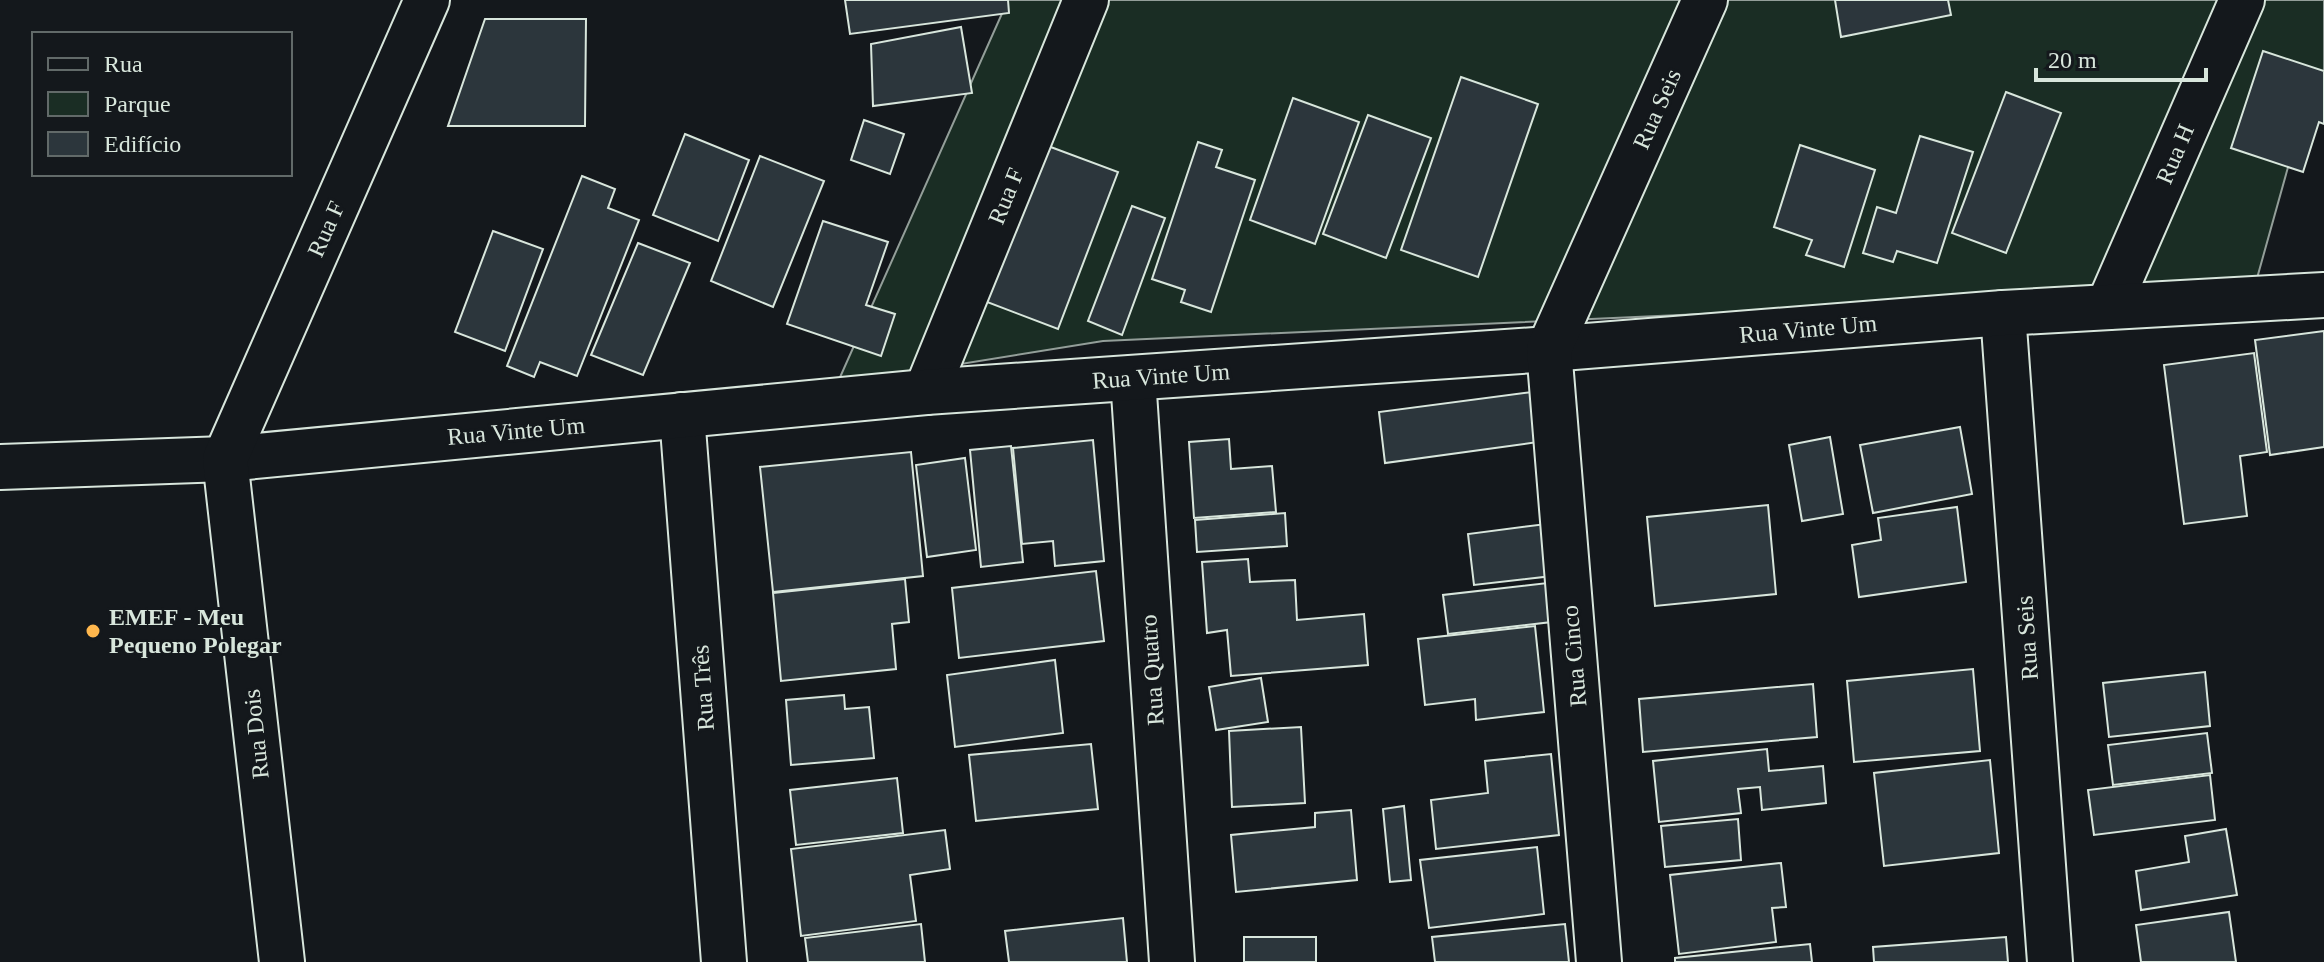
<svg xmlns="http://www.w3.org/2000/svg" width="2324" height="962" font-family="'Times New Roman',serif">
<style>
.green{fill:#1a2d24;stroke:#939e99;stroke-width:2}
.building{fill:#2c363c;stroke:#d8e6dc;stroke-width:2}
.lines{fill:none;stroke-linecap:round;stroke-linejoin:round}
.street-casing{stroke:#d8e6dc;stroke-width:48}
.street{stroke:#14181c;stroke-width:44}
.poi-dot{fill:#ffb74d;stroke:#14181c;stroke-width:3}
.labels{text-anchor:middle;stroke-width:6;stroke-linejoin:round;paint-order:stroke}
.street-label{font-size:24px;fill:#d8e6dc;stroke:#14181c}
.poi-label{font-size:24px;font-weight:bold;fill:#d8e6dc;stroke:#14181c;text-anchor:start}
</style>
<rect width="100%" height="100%" fill="#14181c"/>
<polygon class="green" points="1008,0 2324,0 2324,80 2297,135 2254,289 1103,341 837,384"/>
<g class="building">
<polygon points="845,0 1008,0 1009,13 850,34"/>
<polygon points="1835,0 1948,0 1951,15 1841,37"/>
<polygon points="485,19 586,19 585,126 448,126"/>
<polygon points="961,27 972,93 873,106 871,44"/>
<polygon points="2263,51 2324,71 2324,124 2319,122 2303,172 2231,148"/>
<polygon points="1461,77 1538,104 1478,277 1401,250"/>
<polygon points="2006,92 2061,113 2006,253 1952,233"/>
<polygon points="1293,98 1359,122 1315,244 1250,220"/>
<polygon points="1368,115 1431,138 1386,258 1323,234"/>
<polygon points="864,120 904,134 890,174 851,160"/>
<polygon points="685,134 749,160 718,241 653,215"/>
<polygon points="1920,136 1973,152 1937,263 1897,251 1893,262 1863,253 1877,207 1896,213"/>
<polygon points="1198,142 1222,150 1216,167 1255,180 1211,312 1181,302 1185,290 1152,279"/>
<polygon points="1800,145 1875,170 1844,267 1806,255 1812,240 1774,227"/>
<polygon points="1048,146 1118,172 1058,329 987,302"/>
<polygon points="760,156 824,181 773,307 711,281"/>
<polygon points="582,176 615,189 608,208 639,220 577,376 540,362 534,377 507,366"/>
<polygon points="1132,206 1165,218 1122,335 1088,321"/>
<polygon points="823,221 888,242 866,305 895,314 881,356 787,324"/>
<polygon points="493,231 543,249 505,351 455,332"/>
<polygon points="638,243 690,263 643,375 591,355"/>
<polygon points="2324,331 2324,447 2270,455 2255,340"/>
<polygon points="2254,353 2267,452 2240,456 2247,516 2184,524 2164,365"/>
<polygon points="1532,392 1538,442 1385,463 1379,412"/>
<polygon points="1960,427 1972,494 1873,513 1860,445"/>
<polygon points="1830,437 1843,514 1802,521 1789,445"/>
<polygon points="1229,439 1231,469 1272,466 1276,512 1194,518 1189,442"/>
<polygon points="1093,440 1104,561 1055,566 1053,541 1022,544 1013,448"/>
<polygon points="1011,446 1023,562 981,567 970,450"/>
<polygon points="911,452 923,576 773,592 760,467"/>
<polygon points="965,458 976,550 927,557 916,465"/>
<polygon points="1768,505 1776,594 1655,606 1647,517"/>
<polygon points="1957,507 1966,582 1859,597 1852,545 1881,540 1878,518"/>
<polygon points="1285,513 1287,546 1197,552 1195,520"/>
<polygon points="1546,524 1552,576 1474,585 1468,534"/>
<polygon points="1248,559 1250,582 1295,580 1297,620 1364,614 1368,665 1231,676 1227,630 1207,633 1202,562"/>
<polygon points="1096,571 1104,641 959,658 952,588"/>
<polygon points="905,579 909,622 892,624 896,669 781,681 773,593"/>
<polygon points="1556,582 1560,621 1448,634 1443,595"/>
<polygon points="1535,626 1544,712 1476,720 1475,699 1425,705 1418,639"/>
<polygon points="1055,660 1063,733 955,747 947,675"/>
<polygon points="1973,669 1980,751 1854,762 1847,681"/>
<polygon points="2205,672 2210,726 2109,737 2103,683"/>
<polygon points="1261,678 1268,722 1216,730 1209,687"/>
<polygon points="1813,684 1817,737 1643,752 1639,699"/>
<polygon points="844,695 845,709 869,707 874,758 791,765 786,700"/>
<polygon points="1301,727 1305,803 1232,807 1229,731"/>
<polygon points="2207,733 2212,773 2113,785 2108,745"/>
<polygon points="1091,744 1098,809 976,821 969,755"/>
<polygon points="1767,749 1769,771 1823,766 1826,803 1762,810 1760,787 1738,789 1741,813 1659,822 1653,761"/>
<polygon points="1551,754 1559,835 1436,849 1431,800 1488,793 1485,761"/>
<polygon points="1990,760 1999,853 1884,866 1874,773"/>
<polygon points="2210,775 2215,820 2094,835 2088,790"/>
<polygon points="897,778 903,833 796,845 790,790"/>
<polygon points="1404,806 1411,880 1390,882 1383,809"/>
<polygon points="1351,810 1357,880 1236,892 1231,835 1315,827 1315,813"/>
<polygon points="1738,819 1741,860 1665,867 1661,826"/>
<polygon points="2226,829 2237,895 2141,910 2136,871 2189,862 2185,836"/>
<polygon points="945,830 950,869 910,875 916,921 801,936 791,849"/>
<polygon points="1537,847 1544,914 1429,928 1420,860"/>
<polygon points="1781,863 1786,907 1772,908 1776,942 1679,954 1670,875"/>
<polygon points="2229,912 2236,962 2141,962 2136,925"/>
<polygon points="1123,918 1127,962 1009,962 1005,931"/>
<polygon points="921,924 925,962 808,962 805,938"/>
<polygon points="1565,924 1569,962 1435,962 1432,937"/>
<rect x="1244" y="937" width="72" height="25"/>
<polygon points="2006,937 2008,962 1874,962 1873,947"/>
<polygon points="1810,944 1812,962 1675,962 1675,958"/>
</g>
<g class="lines">
<g class="street-casing">
<g id="street">
<polyline points="2108,307 2242,0"/>
<polyline points="2003,313 2050,962"/>
<polyline points="1133,378 1172,962"/>
<polyline points="926,392 1086,0"/>
<polyline points="682,415 724,962"/>
<polyline points="0,467 225,459 926,392 1549,349 2003,313 2324,295"/>
<polyline points="282,962 225,459 427,0"/>
<polyline points="1599,962 1549,349 1705,0"/>
</g>
</g>
<use href="#street" class="street"/>
</g>
<circle class="poi-dot" cx="93" cy="631" r="8"/>
<g class="labels">
<g class="street-label">
<text transform="translate(1657 109) rotate(-66)" y="8">Rua Seis</text>
<text transform="translate(2175 154) rotate(-67)" y="8">Rua H</text>
<text transform="translate(1006 196) rotate(-68)" y="8">Rua F</text>
<text transform="translate(326 229) rotate(-66)" y="8">Rua F</text>
<text transform="translate(1808 329) rotate(-5)" y="8">Rua Vinte Um</text>
<text transform="translate(1161 376) rotate(-4)" y="8">Rua Vinte Um</text>
<text transform="translate(516 431) rotate(-5)" y="8">Rua Vinte Um</text>
<text transform="translate(2027 638) rotate(-94)" y="8">Rua Seis</text>
<text transform="translate(1574 656) rotate(-95)" y="8">Rua Cinco</text>
<text transform="translate(1152 670) rotate(-94)" y="8">Rua Quatro</text>
<text transform="translate(703 688) rotate(-94)" y="8">Rua Três</text>
<text transform="translate(256 734) rotate(-96)" y="8">Rua Dois</text>
</g>
<g class="poi-label">
<text x="109" y="625">EMEF - Meu<tspan x="109" dy="28">Pequeno Polegar</tspan></text>
</g>
</g>
<rect x="32" y="32" width="260" height="144" fill="#14181c" stroke="#626a69" stroke-width="2"/>
<rect x="48" y="58" width="40" height="12" fill="#14181c" stroke="#626a69" stroke-width="2"/>
<text x="104" y="72" font-size="24" fill="#d8e6dc">Rua</text>
<rect x="48" y="92" width="40" height="24" fill="#1a2d24" stroke="#626a69" stroke-width="2"/>
<text x="104" y="112" font-size="24" fill="#d8e6dc">Parque</text>
<rect x="48" y="132" width="40" height="24" fill="#2c363c" stroke="#626a69" stroke-width="2"/>
<text x="104" y="152" font-size="24" fill="#d8e6dc">Edifício</text>
<path d="M2036 68v12h170v-12" fill="none" stroke="#d8e6dc" stroke-width="4"/>
<text x="2048" y="68" font-size="24" fill="#d8e6dc" stroke="#14181c" stroke-width="6" paint-order="stroke">20 m</text>
</svg>
